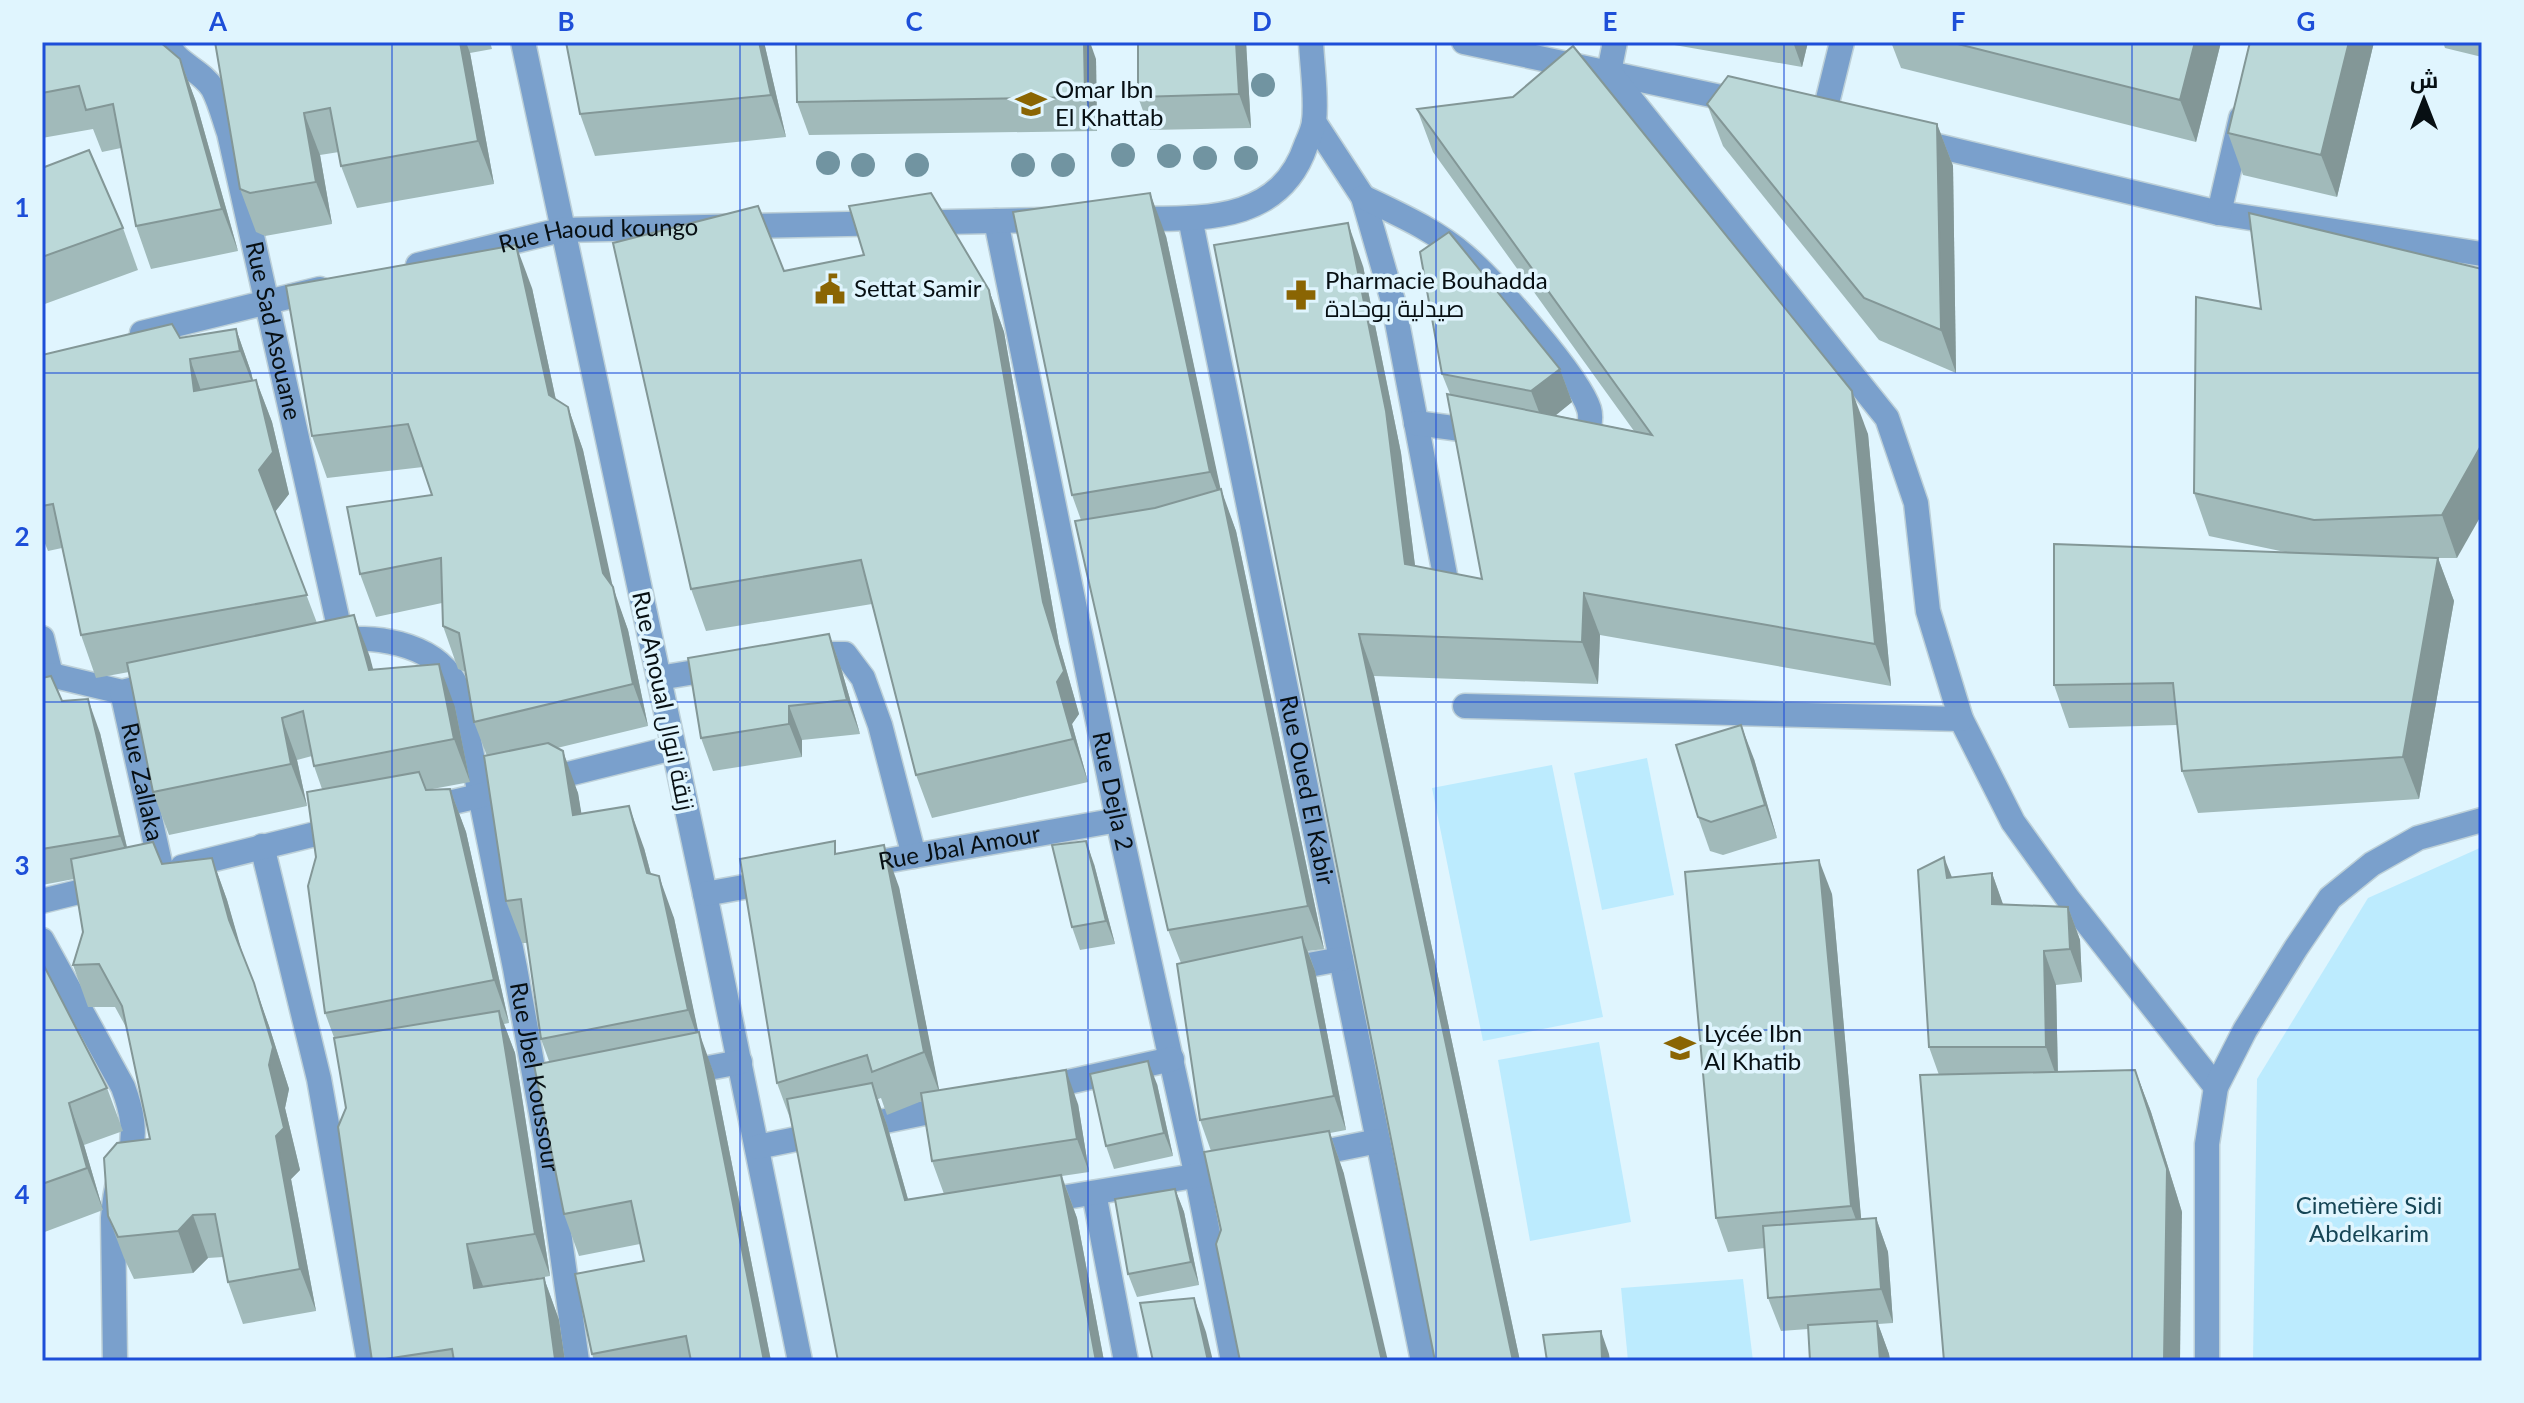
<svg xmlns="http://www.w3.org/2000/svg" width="2524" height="1403" font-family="Lato,Cairo,sans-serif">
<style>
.green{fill:#bcebfe}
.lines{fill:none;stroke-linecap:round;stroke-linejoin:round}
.minor-casing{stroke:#bdd0d8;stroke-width:27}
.minor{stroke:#7aa0cc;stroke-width:24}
.tree{fill:#7194a1}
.wall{fill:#a1baba;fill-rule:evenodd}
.shaded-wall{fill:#839797}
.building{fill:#bbd8d8;stroke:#839797;stroke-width:2}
.grid{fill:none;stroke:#1d4ed8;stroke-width:2;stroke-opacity:0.55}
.labels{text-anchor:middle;stroke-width:7;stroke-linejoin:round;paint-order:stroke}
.poi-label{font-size:24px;fill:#070f13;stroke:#e0f5fe;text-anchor:start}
.street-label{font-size:24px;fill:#070f13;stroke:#e0f5fe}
.park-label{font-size:24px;fill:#164555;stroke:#e0f5fe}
.neatline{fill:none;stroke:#1d4ed8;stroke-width:3}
.grid-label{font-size:26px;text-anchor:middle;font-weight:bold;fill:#1d4ed8}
</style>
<rect width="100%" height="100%" fill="#e0f5fe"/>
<g class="green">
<polygon points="1647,758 1674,895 1602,910 1574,773"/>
<polygon points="1552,765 1603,1017 1483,1041 1432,788"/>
<polygon points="2482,847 2482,1361 2253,1361 2257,1079 2368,898"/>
<polygon points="1599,1042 1631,1222 1530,1241 1498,1060"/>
<polygon points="1743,1279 1753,1361 1628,1361 1621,1288"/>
</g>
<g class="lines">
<g class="minor-casing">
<g id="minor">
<path id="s1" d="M167,42C174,63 202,70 213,89C220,102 224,119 229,133L342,640"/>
<polyline points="523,42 705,894 800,1361"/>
<polyline points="1464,42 1744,102"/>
<polyline points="1615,42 1609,72 1887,418 1916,503 1928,611 1961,719 2013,822 2069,900 2216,1087"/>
<polyline points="1823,119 1842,42"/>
<polyline points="1314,122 1363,197 1393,301 1448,591"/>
<polyline points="1916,141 2219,213 2482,254"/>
<path d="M1363,197C1398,214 1435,230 1465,256C1493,280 1579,376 1589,409C1592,419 1589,429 1585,438L1571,443"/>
<polyline points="2219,213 2241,118"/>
<path id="s2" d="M1190,218L1423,1361"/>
<path d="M1130,219C1200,218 1279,225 1306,145C1309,138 1313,130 1314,122C1317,97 1312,67 1311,42"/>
<path id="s3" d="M996,221L1118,820L1197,1177L1233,1361"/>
<path id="s4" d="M418,265L561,230L1045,220"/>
<polyline points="142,333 320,289"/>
<polyline points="1416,423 1483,432"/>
<polyline points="42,638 51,675"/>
<path id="s5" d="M332,642C371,633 432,643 454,681C458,689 460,702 463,711L515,968L547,1146L577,1361"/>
<polyline points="803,654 845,654 863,678 880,725 914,856"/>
<polyline points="42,677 51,675 122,692 164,682"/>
<polyline points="659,678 719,668"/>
<path id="s6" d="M122,692L162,872"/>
<polyline points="1465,706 1961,719"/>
<polyline points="540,781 673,748"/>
<polyline points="423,809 496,792"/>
<polyline points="262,846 319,1079 369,1361"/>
<path id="s7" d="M857,866L1118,820"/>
<polyline points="182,867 344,827"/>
<polyline points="705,894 777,881"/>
<polyline points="42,901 107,885"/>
<path d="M42,940L123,1087C132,1111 136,1131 130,1156C128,1165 122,1172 119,1180C115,1193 114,1205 113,1218L115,1361"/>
<polyline points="1282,970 1341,959"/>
<polyline points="682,1073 740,1062"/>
<polyline points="1041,1088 1172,1059"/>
<polyline points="757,1147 954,1107"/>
<polyline points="1304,1156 1378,1141"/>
<polyline points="1094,1193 1126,1361"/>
<polyline points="1036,1202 1213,1173"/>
<polyline points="2207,1361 2207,1144 2216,1087 2245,1030 2296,948 2330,898 2372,864 2418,838 2482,820"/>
</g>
</g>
<use href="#minor" class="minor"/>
</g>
<g class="tree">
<circle cx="1263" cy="85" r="12"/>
<circle cx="1123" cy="155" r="12"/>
<circle cx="1169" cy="156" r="12"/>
<circle cx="1205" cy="158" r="12"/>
<circle cx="1246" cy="158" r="12"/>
<circle cx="828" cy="163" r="12"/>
<circle cx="863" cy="165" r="12"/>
<circle cx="917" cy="165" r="12"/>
<circle cx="1023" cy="165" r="12"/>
<circle cx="1063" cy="165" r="12"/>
</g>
<g class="wall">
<polygon points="42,42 180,59 196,102 238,251 151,269 136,226 121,148 102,152 93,129 42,138"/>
<polygon points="215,42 490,42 492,49 470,53 494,184 357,208 341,166 339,152 320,155 332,224 265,236 256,232 240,189"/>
<polygon points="764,42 786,137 595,156 580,114"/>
<polygon points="1138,42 1246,42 1251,128 1150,130 1138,97"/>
<polygon points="1657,42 1808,42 1802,67"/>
<polygon points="1891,42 2221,42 2196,142 1901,68"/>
<polygon points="2250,42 2374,42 2337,197 2243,175 2228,133"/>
<polygon points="2443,42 2482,42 2482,57 2445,48"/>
<polygon points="1096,59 1097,131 809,135 797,102"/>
<polygon points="1707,104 1937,124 1953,166 1956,373 1879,340 1723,146"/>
<polygon points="1417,109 1868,434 1891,686 1600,635 1598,684 1374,676 1520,1361 1435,1361 1214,245 1363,266 1401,453 1415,566 1482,579 1450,394 1442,374 1560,369 1572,402 1555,415 1634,431 1433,152"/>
<polygon points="42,168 123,228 138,270 42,305"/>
<polygon points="1166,236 1220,489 1236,531 1324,949 1308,951 1315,971 1346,1130 1330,1133 1344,1174 1221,1230 1211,1151 1200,1120 1181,963 1168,930 1081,520 1072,495"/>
<polygon points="2482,269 2457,558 2438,558 2454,601 2419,799 2198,813 2182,771 2177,725 2069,728 2054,685 2285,552 2209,536 2194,493 2261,309"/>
<polygon points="784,271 989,290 1004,332 1059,644 1079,714 1072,724 1088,782 932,818 916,775 872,604 706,631 691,589"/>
<polygon points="532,288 556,400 568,407 583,450 612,587 628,630 648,726 557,748 578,793 581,814 644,848 651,874 674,918 698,1032 714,1074 771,1361 594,1361 592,1354 644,1261 640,1244 579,1256 564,1214 549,1061 541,1039 527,943 522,943 506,901 487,756 474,722 466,672 458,669 443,626 442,603 376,617 360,574 432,495 423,467 327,478 312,436"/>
<polygon points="236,329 251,372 253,381 256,380 272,422 289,494 275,512 317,623 354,615 373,670 455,707 470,782 427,790 450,789 466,832 509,1023 504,1024 515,1053 550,1276 483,1287 544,1278 559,1320 565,1361 372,1361 346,1108 335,1040 325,1013 316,857 322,789 314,766 312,756 297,760 307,806 169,835 153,792 129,672 96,678 81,635 62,548 48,551 42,536 42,355 180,338"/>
<polygon points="829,634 841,668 860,734 802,740 802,757 713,771 701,738"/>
<polygon points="42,678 62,701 100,733 127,847 162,864 212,858 227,900 242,954 269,1026 289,1089 285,1108 300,1170 291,1179 316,1311 243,1324 228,1282 223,1257 208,1258 193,1273 134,1279 124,1258 108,1216 150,1139 127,1029 115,1007 88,1007 73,965 83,932 74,879 42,885"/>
<polygon points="1754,759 1777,838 1723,855 1710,851 1698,817"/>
<path d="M840,853L899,887L939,1091L1078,1104L1089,1172L1062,1176L1077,1218L1104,1361L791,1121L777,1083ZM881,1098L887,1115L922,1101L932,1161L944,1194L908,1199L887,1125L878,1099Z"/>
<polygon points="1094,864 1115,944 1080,950 1072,927"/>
<polygon points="1992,873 2003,905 2068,907 2080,940 2082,982 2056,985 2058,1072 2135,1070 2151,1112 2182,1212 1939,1075 1929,1047 1952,878"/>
<polygon points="1832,894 1861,1219 1876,1218 1888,1252 1893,1323 1878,1324 1889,1354 1890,1361 1810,1361 1808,1329 1781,1331 1768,1298 1765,1248 1728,1252 1716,1218"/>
<polygon points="42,962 107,1088 123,1131 84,1145 103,1210 42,1233"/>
<polygon points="1157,1084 1173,1156 1114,1169 1106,1146"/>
<polygon points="1175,1189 1184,1212 1199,1285 1137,1297 1128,1274"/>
</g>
<g class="shaded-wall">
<polygon points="460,42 466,42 470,53 494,184 478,141"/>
<polygon points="759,42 764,42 786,137 771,95"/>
<polygon points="1084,42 1090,42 1096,59 1097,131 1085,97"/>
<polygon points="1236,42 1246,42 1251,128 1239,94"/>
<polygon points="1793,42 1808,42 1802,67"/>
<polygon points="2195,42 2221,42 2196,142 2180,100"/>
<polygon points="2349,42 2374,42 2337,197 2321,155"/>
<polygon points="180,59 196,102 238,251 222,209"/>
<polygon points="304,113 320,155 332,224 316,182"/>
<polygon points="1937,124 1953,166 1956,373 1941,330"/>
<polygon points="1150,193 1166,236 1226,514 1210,472"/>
<polygon points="1348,223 1363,266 1401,453 1420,606 1405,564"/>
<polygon points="516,245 532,288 564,438 549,395"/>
<polygon points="989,290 1004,332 1059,644 1079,714 1072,724 1088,782 1073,739 1057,682"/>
<polygon points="236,329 251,372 256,393 240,351"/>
<polygon points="190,359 205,402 194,391"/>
<polygon points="1560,369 1572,402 1544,425 1531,391"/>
<polygon points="256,380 272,422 289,494 274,513 259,470"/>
<polygon points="1852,391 1868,434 1891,686 1875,644"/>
<polygon points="568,407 583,450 619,615 603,573"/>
<polygon points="2482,444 2482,514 2457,558 2442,515"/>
<polygon points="1221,489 1236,531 1324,949 1308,906"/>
<polygon points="2438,558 2454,601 2419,799 2403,757"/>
<polygon points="613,587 628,630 648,726 633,684"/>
<polygon points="1584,593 1600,635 1598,684 1582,642"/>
<polygon points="354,615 370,657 384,712 369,670"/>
<polygon points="829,634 841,668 860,734 847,700"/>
<polygon points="1359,634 1374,676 1520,1361 1513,1361"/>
<polygon points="439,664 455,707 470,782 454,739"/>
<polygon points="88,699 100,733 132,869 120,836"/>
<polygon points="789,706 802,740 802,757 789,724"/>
<polygon points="282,718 297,760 307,806 291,764"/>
<polygon points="1741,725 1754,759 1777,838 1765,805"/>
<polygon points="563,751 578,793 589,858 573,815"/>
<polygon points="450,789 466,832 509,1023 494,980"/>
<polygon points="629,806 644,848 662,916 647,873"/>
<polygon points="1086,841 1094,864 1115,944 1106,921"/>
<polygon points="884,845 899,887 940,1094 924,1052"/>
<polygon points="1944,857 1957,890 1947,878"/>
<polygon points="212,858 227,900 245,962 229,920"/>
<polygon points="1819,860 1832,894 1863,1239 1851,1206"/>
<polygon points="1992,873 2004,907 1992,904"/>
<polygon points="659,876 674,918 699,1035 699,1032 714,1074 771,1361 764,1361 702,1051 688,1010"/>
<polygon points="2068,907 2080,940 2082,982 2070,949"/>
<polygon points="1302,937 1315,971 1346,1130 1334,1096"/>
<polygon points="2044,951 2056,985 2058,1081 2046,1047"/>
<polygon points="254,983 269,1026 289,1089 285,1108 300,1170 291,1179 316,1311 300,1269 276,1136 269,1065"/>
<polygon points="499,1011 515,1053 550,1276 535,1234"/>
<polygon points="1148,1061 1157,1084 1173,1156 1164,1133"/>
<polygon points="1066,1070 1078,1104 1089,1172 1077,1139"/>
<polygon points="2135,1070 2151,1112 2182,1212 2180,1361 2164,1361"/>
<polygon points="872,1083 887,1125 920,1242 905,1200"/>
<polygon points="69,1103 84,1145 103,1210 87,1168"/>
<polygon points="1329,1131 1344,1174 1388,1361 1382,1361"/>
<polygon points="1061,1175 1077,1218 1104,1361 1096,1361"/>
<polygon points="1175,1189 1184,1212 1199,1285 1191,1262"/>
<polygon points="193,1215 208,1258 193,1273 178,1231"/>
<polygon points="1876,1218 1888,1252 1893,1323 1881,1289"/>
<polygon points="467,1244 483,1286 489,1330 474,1288"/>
<polygon points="544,1278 559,1320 565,1361 556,1361 555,1359"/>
<polygon points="1194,1298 1206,1332 1213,1361 1208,1361"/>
<polygon points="1877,1321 1889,1354 1890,1361 1880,1361"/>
<polygon points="1601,1331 1609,1354 1610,1361 1602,1361"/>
</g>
<g class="building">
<polygon points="42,42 160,42 180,59 222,209 136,226 113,104 86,110 79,86 42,93"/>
<polygon points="215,42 460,42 478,141 341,166 330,108 304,113 316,182 250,193 240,189"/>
<polygon points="566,42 759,42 771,95 580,114"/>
<polygon points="796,42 1084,42 1085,97 797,102"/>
<polygon points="1138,42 1236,42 1239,94 1138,97"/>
<polygon points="1950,42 2195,42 2180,100"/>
<polygon points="2250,42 2349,42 2321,155 2228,133"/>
<polygon points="1573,46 1852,391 1875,644 1584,593 1582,642 1359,634 1513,1361 1435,1361 1214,245 1348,223 1386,411 1405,564 1482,579 1447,394 1652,435 1417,109 1513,97"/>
<polygon points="1728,76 1937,124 1941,330 1864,298 1707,104"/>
<polygon points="89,150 123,228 42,257 42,168"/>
<polygon points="931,193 989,290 1043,602 1064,671 1057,682 1073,739 916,775 861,560 691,589 613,243 758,206 784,271 864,255 849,206"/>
<polygon points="1150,193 1210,472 1072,495 1013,212"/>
<polygon points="2249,213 2482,269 2482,444 2442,515 2314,520 2194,493 2196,297 2261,309"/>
<polygon points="1449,232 1560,369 1531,391 1442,374 1420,252"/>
<polygon points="516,245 549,395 568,407 603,573 613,587 633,684 474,722 459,633 443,626 441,558 360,574 347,507 432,495 408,424 312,436 286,286"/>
<polygon points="172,324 180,338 236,329 240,351 190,359 194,391 256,380 273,452 259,470 307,595 81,635 53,504 42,506 42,355"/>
<polygon points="1221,489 1308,906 1168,930 1075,521 1155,508"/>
<polygon points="2054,544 2438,558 2403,757 2182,771 2173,683 2054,685"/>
<polygon points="354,615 369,670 439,664 454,739 314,766 303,711 282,718 291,764 153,792 127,663"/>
<polygon points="829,634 847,700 789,706 789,724 701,738 688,658"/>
<polygon points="51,676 62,701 88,699 120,836 42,849 42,678"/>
<polygon points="1741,725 1765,805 1711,822 1698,817 1676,745"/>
<polygon points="548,743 563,751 573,815 629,806 647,873 659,876 688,1010 541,1039 521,899 506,901 484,756"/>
<polygon points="419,772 426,790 450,789 494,980 325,1013 308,886 316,857 307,792"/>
<polygon points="835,841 835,854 884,845 924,1052 872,1072 867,1055 777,1083 740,859"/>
<polygon points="1086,841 1106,921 1072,927 1052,845"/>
<polygon points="153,842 162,864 212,858 229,920 254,983 273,1047 269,1065 284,1128 276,1136 300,1269 228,1282 215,1214 193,1215 178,1231 118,1237 108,1216 104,1158 117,1143 150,1139 122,1006 99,964 73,965 83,932 71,859"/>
<polygon points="1944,857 1947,878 1992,873 1992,904 2068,907 2070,949 2044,951 2046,1047 1929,1047 1918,870"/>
<polygon points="1819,860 1851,1206 1716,1218 1685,872"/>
<polygon points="1302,937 1334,1096 1200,1120 1177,964"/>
<polygon points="42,962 107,1088 69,1103 87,1168 42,1184"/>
<polygon points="499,1011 535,1234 467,1244 474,1288 544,1278 555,1359 541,1361 454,1361 452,1349 372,1361 338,1127 346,1108 334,1038"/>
<polygon points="699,1032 764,1361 691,1361 686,1336 592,1354 575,1274 644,1261 631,1201 564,1214 534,1065"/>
<polygon points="1148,1061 1164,1133 1106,1146 1090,1074"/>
<polygon points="1066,1070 1077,1139 932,1161 921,1093"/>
<polygon points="2135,1070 2167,1169 2164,1361 1944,1361 1920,1075"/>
<polygon points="872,1083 905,1200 1061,1175 1096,1361 838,1361 787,1099"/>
<polygon points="1329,1131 1382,1361 1240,1361 1216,1244 1221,1230 1204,1152"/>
<polygon points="1175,1189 1191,1262 1128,1274 1115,1199"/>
<polygon points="1876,1218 1881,1289 1768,1298 1763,1226"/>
<polygon points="1194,1298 1208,1361 1153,1361 1140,1303"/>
<polygon points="1877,1321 1880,1361 1810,1361 1808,1325"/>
<polygon points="1601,1331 1602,1361 1547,1361 1543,1335"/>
</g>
<path class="grid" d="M392,42V1361M740,42V1361M1088,42V1361M1436,42V1361M1784,42V1361M2132,42V1361M42,373H2482M42,702H2482M42,1030H2482"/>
<defs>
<g id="school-bare" transform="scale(2.4)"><path d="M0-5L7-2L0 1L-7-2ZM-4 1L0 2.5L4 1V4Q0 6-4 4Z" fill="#8a6503" stroke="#e0f5fe" stroke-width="2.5" paint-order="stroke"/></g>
<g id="civic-bare" transform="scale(2.4)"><path d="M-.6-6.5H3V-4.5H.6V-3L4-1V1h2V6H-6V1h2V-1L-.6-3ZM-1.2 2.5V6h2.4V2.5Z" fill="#8a6503" stroke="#e0f5fe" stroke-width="2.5" paint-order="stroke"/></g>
<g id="pharmacy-bare" transform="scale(2.4)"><path d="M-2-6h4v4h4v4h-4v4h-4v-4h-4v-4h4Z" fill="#8a6503" stroke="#e0f5fe" stroke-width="2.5" paint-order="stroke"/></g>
</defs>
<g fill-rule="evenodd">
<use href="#school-bare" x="1031" y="104"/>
<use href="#civic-bare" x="830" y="289"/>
<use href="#pharmacy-bare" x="1301" y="295"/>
<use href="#school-bare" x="1680" y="1048"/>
</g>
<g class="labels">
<g class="poi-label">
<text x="1055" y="98">Omar Ibn<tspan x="1055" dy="28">El Khattab</tspan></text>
<text x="1325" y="289">Pharmacie Bouhadda<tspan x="1325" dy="28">صيدلية بوحادة</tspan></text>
<text x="854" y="297">Settat Samir</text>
<text x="1704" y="1042">Lycée Ibn<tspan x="1704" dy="28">Al Khatib</tspan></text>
</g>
<g class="street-label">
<text dy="8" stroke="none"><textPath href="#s4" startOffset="184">Rue Haoud koungo</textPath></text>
<text dy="8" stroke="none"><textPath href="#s1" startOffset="316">Rue Sad Asouane</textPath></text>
<text transform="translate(663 701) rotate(78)" y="8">Rue Anoual زنقة انوال</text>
<text dy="8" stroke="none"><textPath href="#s6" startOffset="92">Rue Zallaka</textPath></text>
<text dy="8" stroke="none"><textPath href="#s2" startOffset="584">Rue Oued El Kabir</textPath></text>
<text dy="8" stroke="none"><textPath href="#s3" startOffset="582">Rue Dejla 2</textPath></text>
<text dy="8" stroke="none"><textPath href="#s7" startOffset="104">Rue Jbal Amour</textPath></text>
<text dy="8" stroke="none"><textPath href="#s5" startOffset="540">Rue Jbel Koussour</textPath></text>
</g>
<g class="park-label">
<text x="2369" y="1214">Cimetière Sidi<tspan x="2369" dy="28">Abdelkarim</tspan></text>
</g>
</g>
<rect width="2524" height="1403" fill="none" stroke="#e0f5fe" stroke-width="88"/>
<g transform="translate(2424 100)" stroke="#e0f5fe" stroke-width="6" paint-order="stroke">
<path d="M0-6L14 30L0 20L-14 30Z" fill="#070f13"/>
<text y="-12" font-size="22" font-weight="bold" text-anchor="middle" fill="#070f13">ش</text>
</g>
<rect x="44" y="44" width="2436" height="1315" class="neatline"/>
<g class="grid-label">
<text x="218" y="31">A</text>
<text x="566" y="31">B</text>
<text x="914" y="31">C</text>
<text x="1262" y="31">D</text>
<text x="1610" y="31">E</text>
<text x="1958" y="31">F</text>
<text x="2306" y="31">G</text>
<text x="22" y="217">1</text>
<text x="22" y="546">2</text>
<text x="22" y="875">3</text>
<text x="22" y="1204">4</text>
</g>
</svg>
